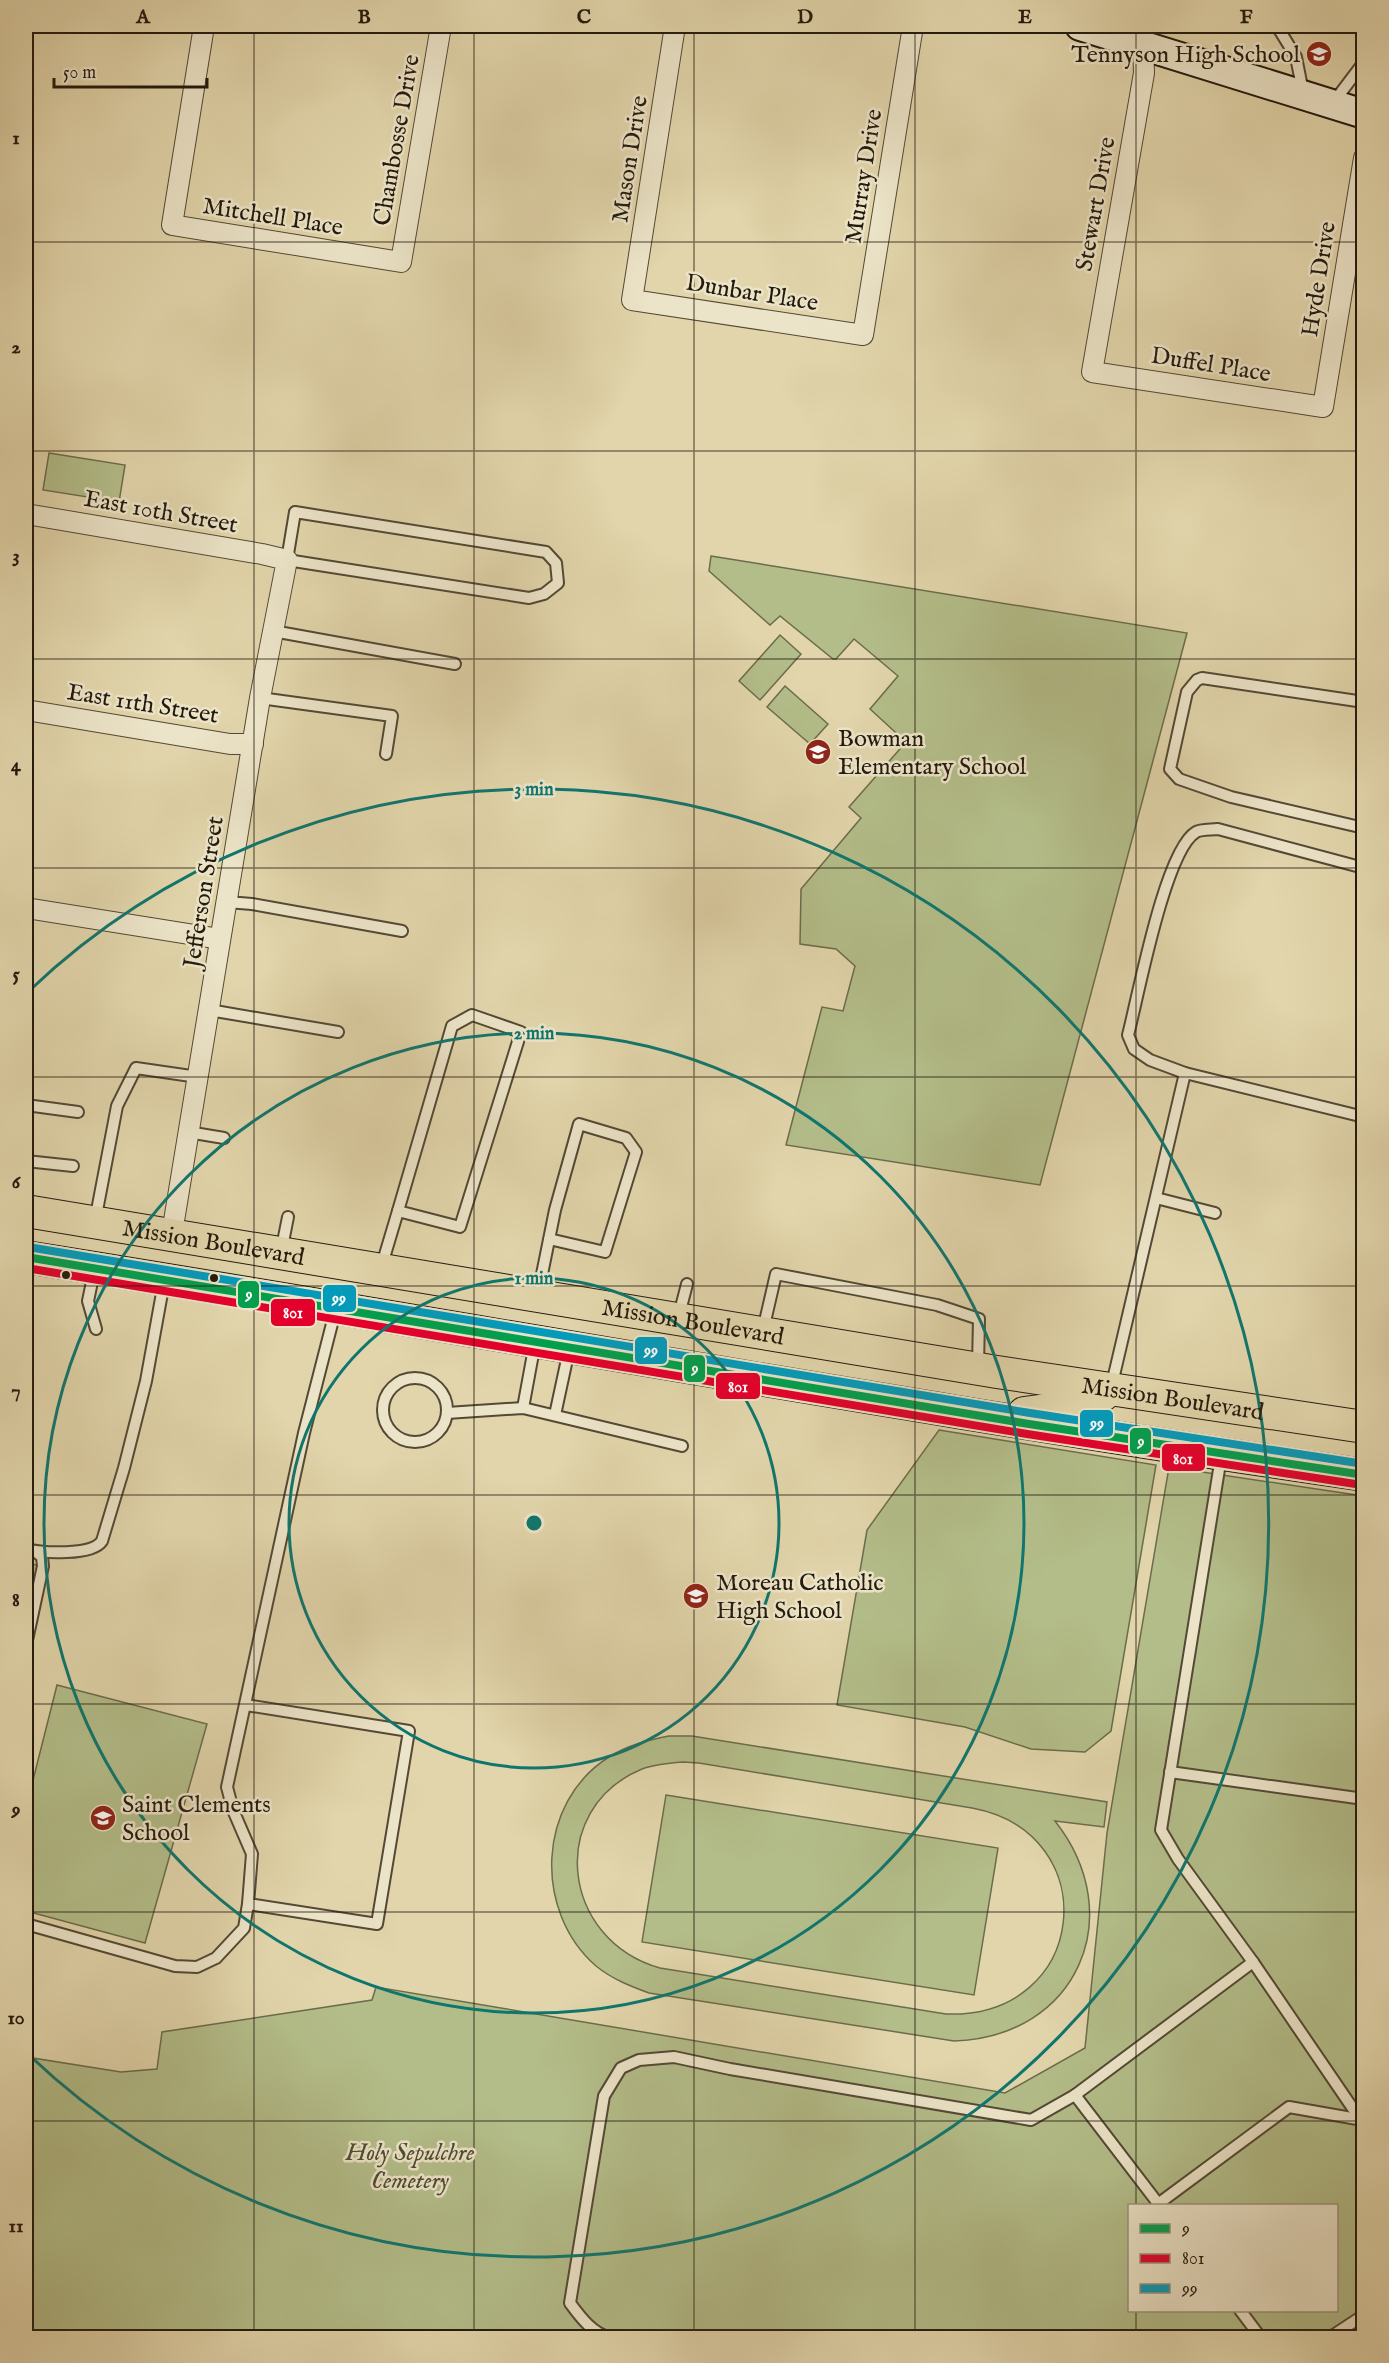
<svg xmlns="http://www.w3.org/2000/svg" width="1389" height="2363" font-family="'IM FELL English',serif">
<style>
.green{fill:#b3bd89;stroke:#6b6c4c;stroke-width:1.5;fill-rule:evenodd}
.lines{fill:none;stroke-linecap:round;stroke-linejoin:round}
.lane-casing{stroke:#534935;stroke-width:14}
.street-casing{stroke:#534935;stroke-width:22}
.secondary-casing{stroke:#231a0e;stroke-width:32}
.primary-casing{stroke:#231a0e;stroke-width:34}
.lane{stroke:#ece4c8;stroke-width:10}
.street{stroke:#ece4c8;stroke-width:20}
.secondary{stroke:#ece4c8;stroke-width:28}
.primary{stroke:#e2d5ab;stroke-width:32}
.bus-1-casing{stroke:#ece4c8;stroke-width:12}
.bus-2-casing{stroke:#ece4c8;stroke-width:12}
.bus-3-casing{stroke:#ece4c8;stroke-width:12}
.bus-1{stroke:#029f4e;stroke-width:8}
.bus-2{stroke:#e4002b;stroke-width:8}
.bus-3{stroke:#049bbb;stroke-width:8}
.grid{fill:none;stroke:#231a0e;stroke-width:1.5;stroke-opacity:0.55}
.ring{fill:none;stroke:#0f766e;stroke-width:3}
.bus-dot{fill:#231a0e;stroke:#ece4c8;stroke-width:2}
.labels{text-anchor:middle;stroke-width:5;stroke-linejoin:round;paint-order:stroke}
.poi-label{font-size:24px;fill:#231a0e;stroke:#ece4c8;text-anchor:start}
.street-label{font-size:24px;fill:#231a0e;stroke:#ece4c8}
.park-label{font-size:24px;font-style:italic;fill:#4e4b33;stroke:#ece4c8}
.centre{fill:#0f766e;stroke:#ece4c8;stroke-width:3}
.ring-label{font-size:18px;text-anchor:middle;font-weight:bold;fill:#0f766e;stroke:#ece4c8;stroke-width:5;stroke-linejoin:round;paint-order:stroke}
.line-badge{stroke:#ece4c8;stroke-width:2}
.badge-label{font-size:16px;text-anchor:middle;font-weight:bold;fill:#fff}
.neatline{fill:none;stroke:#231a0e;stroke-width:2}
.grid-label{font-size:20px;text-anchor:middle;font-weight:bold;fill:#231a0e}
</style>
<rect width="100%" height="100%" fill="#e2d5ab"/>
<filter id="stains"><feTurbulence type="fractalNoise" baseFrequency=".00333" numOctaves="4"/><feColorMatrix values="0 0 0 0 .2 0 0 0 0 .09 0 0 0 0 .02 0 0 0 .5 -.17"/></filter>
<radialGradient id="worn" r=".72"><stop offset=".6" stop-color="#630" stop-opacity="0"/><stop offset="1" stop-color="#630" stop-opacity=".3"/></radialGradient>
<g class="green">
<polygon points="49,453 125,465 119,502 43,490"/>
<polygon points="711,556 1187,633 1040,1185 786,1145 822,1007 843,1011 855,966 836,949 800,944 801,889 861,818 849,807 906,742 870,709 898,676 854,639 836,659 833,659 780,616 770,625 709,571"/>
<polygon points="780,635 801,654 760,700 739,681"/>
<polygon points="785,686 828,724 810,744 767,707"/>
<polygon points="939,1430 1156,1465 1111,1731 1085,1752 1031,1749 965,1727 837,1705 867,1530"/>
<path d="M1169,1467L1363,1496V2337H26V2057L121,2072L157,2069L162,2032L372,2000L376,1987L1005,2093L1085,2048L1107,1833ZM1130,2206H1336V2310H1130Z"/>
<polygon points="26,1562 46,1568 34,1614 26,1611"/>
<polygon points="57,1685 207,1724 145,1943 26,1911 26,1808"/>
<path d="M669,1736H692L1107,1802L1104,1827L1055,1821C1130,1916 1077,2037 954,2041L649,1993C630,1986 612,1979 596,1966C533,1911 537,1802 609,1757C628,1745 648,1740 669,1736ZM683,1762L699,1763L972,1808C1107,1833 1089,2019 946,2014L660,1968C561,1940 546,1809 642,1769C655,1764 669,1763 683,1762Z"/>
<polygon points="666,1795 998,1848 974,1995 642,1942"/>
</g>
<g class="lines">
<g class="lane-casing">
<g id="lane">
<polyline points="1277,26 1296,57 1303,92"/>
<polyline points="1333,103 1364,62"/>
<polygon points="295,512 546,552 556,563 558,583 544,594 529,598 287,560"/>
<polyline points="273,631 455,664"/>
<polyline points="260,698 392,716 386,754"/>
<polyline points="1364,702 1202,678 1197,680 1187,692 1170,769 1179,779 1231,797 1364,828"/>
<path d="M1364,868L1218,829C1212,830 1201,829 1196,832C1165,850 1138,997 1128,1035L1134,1049L1150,1060L1185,1073L1364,1117"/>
<polyline points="227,902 252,904 402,931"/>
<polyline points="209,1010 338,1032"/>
<polygon points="472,1015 521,1032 460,1227 398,1211 452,1026"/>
<polyline points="26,1105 78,1112"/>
<polyline points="188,1132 224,1138"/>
<polyline points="26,1161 73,1166"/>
<polyline points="1156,1198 1215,1213"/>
<polyline points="95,1221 117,1106 136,1068 198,1077"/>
<polyline points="281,1252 288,1217"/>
<polyline points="381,1268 398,1211"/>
<polyline points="94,1272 88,1301 96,1329"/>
<polyline points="538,1294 555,1210 579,1124 626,1138 636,1152 605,1252 549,1239"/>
<polyline points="679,1315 687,1284"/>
<polyline points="763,1330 776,1274 937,1305 979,1319 978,1365"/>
<circle cx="415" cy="1410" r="32"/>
<polyline points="1111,1388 1185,1073"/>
<polyline points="523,1408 535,1343"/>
<polyline points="447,1413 523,1408 682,1446"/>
<polyline points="555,1415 569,1350"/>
<polyline points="1221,1457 1161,1830 1178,1859 1253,1962 1360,2119"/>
<path d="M26,1549C42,1553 92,1556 102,1541L124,1468L146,1381L164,1282"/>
<polyline points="26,1645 43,1566 42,1557 36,1552"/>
<polyline points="246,1705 409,1731 377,1924 248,1904 252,1854 233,1810 227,1787 304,1433 335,1312"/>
<polyline points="1170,1772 1364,1799"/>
<polyline points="26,1924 175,1966 197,1967 216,1958 244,1928 248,1904"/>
<polyline points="1075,2095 1160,2206"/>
<polyline points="1158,2204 1289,2107 1363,2120"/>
<polyline points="1240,2310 1261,2338"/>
<path d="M611,2338C593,2334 581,2318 570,2303L604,2096L621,2068L639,2060L674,2057L730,2069L1031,2120L1075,2095L1253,1962"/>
<polyline points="1329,2338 1364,2315"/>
</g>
</g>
<g class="street-casing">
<g id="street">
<polyline points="204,26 172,225 401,262 441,26"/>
<polyline points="675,26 632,300 863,335 913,26"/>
<polyline points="1143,44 1144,73 1092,372 1323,407 1364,158"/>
<polyline points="26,514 262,554 287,560 260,698 172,1233"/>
<polyline points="26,710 230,744 253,744"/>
<polyline points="26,908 220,939"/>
</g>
</g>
<g class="secondary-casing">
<polyline id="secondary" points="1080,26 1364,114"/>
</g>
<g class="primary-casing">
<g id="primary">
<path id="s1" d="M26,1211L997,1372L1364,1427"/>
<path d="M26,1257C472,1328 916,1410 1364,1475"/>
<polyline points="1024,1413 1091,1404 1111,1389"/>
</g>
</g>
<use href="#lane" class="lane"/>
<use href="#street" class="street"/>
<use href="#secondary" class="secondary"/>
<use href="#primary" class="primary"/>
<g class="bus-1-casing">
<polyline id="bus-1" points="26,1257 1029,1424 1364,1475"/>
</g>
<g class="bus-2-casing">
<polyline id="bus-2" points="26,1268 1027,1434 1362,1485"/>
</g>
<g class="bus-3-casing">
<polyline id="bus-3" points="28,1247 1030,1413 1364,1464"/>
</g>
<use href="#bus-1" class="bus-1"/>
<use href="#bus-2" class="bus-2"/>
<use href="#bus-3" class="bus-3"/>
</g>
<path class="grid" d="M254,26V2338M474,26V2338M694,26V2338M915,26V2338M1136,26V2206M26,242H1364M26,451H1364M26,659H1364M26,868H1364M26,1077H1364M26,1286H1364M26,1495H1364M26,1704H1364M26,1912H1364M26,2121H1364M1136,2310V2338"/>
<g class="ring">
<circle cx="534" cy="1523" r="245"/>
<circle cx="534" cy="1523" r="490"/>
<path d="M29 991A734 734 0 1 1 29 2055"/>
</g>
<defs>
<g id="school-disc" transform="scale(1.35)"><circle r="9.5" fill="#8f2418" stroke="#ece4c8"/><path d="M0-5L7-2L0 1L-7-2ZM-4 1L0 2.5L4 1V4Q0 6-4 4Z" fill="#fff"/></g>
</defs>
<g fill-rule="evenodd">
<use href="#school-disc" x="1319" y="54"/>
<use href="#school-disc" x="818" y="752"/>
<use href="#school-disc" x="696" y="1596"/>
<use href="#school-disc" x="103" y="1818"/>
</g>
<g class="bus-dot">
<circle cx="66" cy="1275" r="5"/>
<circle cx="214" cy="1278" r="5"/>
</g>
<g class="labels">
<g class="poi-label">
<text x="1300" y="62" text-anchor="end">Tennyson High School</text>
<text x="838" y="746">Bowman<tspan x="838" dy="28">Elementary School</tspan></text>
<text x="716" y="1590">Moreau Catholic<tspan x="716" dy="28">High School</tspan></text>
<text x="122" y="1812">Saint Clements<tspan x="122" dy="28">School</tspan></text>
</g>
<g class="street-label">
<text transform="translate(396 140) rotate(-80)" y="8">Chambosse Drive</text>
<text transform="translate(629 159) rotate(-81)" y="8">Mason Drive</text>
<text transform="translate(863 176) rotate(-81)" y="8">Murray Drive</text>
<text transform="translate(1095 204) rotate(-80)" y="8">Stewart Drive</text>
<text transform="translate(273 216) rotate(9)" y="8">Mitchell Place</text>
<text transform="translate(1318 279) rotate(-81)" y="8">Hyde Drive</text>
<text transform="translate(752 292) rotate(9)" y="8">Dunbar Place</text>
<text transform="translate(1211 364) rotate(9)" y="8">Duffel Place</text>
<text transform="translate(161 511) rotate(10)" y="8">East 10th Street</text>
<text transform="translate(143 703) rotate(9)" y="8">East 11th Street</text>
<text transform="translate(203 892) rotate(-81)" y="8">Jefferson Street</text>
<text dy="8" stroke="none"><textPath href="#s1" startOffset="190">Mission Boulevard</textPath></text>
<text dy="8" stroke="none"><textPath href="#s1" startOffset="676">Mission Boulevard</textPath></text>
<text dy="8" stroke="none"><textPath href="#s1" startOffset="1162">Mission Boulevard</textPath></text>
</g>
<g class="park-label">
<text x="410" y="2160">Holy Sepulchre<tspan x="410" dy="28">Cemetery</tspan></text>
</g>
</g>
<circle cx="534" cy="1523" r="9" class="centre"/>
<g class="ring-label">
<text x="534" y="795">3 min</text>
<text x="534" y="1039">2 min</text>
<text x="534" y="1284">1 min</text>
</g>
<g class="line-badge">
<rect x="237" y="1280" width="23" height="29" rx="6" fill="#029f4e"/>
<rect x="322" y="1284" width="35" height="29" rx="6" fill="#049bbb"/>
<rect x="270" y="1298" width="46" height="29" rx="6" fill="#e4002b"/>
<rect x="634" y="1336" width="34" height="29" rx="6" fill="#049bbb"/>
<rect x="683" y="1354" width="23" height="29" rx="6" fill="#029f4e"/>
<rect x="715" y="1372" width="46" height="28" rx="6" fill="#e4002b"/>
<rect x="1079" y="1409" width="35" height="29" rx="6" fill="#049bbb"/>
<rect x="1129" y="1427" width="23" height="28" rx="6" fill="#029f4e"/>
<rect x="1161" y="1443" width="45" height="29" rx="6" fill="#e4002b"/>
</g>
<g class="badge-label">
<text x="249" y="1300">9</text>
<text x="339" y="1304">99</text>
<text x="293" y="1318">801</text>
<text x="651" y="1356">99</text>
<text x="695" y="1374">9</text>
<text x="738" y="1392">801</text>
<text x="1097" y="1429">99</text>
<text x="1141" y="1447">9</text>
<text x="1183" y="1464">801</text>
</g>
<rect width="1389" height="2363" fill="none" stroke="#e2d5ab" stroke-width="66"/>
<rect x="1128" y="2204" width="210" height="108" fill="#ece4c8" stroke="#9c937e" stroke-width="1.5"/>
<rect x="1140" y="2224" width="30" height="9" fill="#029f4e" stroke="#9c937e" stroke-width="1.5"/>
<text x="1182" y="2234" font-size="18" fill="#231a0e">9</text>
<rect x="1140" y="2254" width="30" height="9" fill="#e4002b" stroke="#9c937e" stroke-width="1.5"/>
<text x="1182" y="2264" font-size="18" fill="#231a0e">801</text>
<rect x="1140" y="2284" width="30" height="9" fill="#049bbb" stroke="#9c937e" stroke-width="1.5"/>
<text x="1182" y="2294" font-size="18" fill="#231a0e">99</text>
<path d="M54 78v9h153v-9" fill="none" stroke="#231a0e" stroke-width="3"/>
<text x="63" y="78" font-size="18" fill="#231a0e" stroke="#ece4c8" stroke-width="4.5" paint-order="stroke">50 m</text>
<rect x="33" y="33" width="1323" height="2297" class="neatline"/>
<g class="grid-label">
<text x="143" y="23">A</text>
<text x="364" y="23">B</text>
<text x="584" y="23">C</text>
<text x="805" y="23">D</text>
<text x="1025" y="23">E</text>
<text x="1246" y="23">F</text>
<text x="16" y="144">1</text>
<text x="16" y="353">2</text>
<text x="16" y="562">3</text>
<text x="16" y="771">4</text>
<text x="16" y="980">5</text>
<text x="16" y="1188">6</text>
<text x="16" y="1397">7</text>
<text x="16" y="1606">8</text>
<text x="16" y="1815">9</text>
<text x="16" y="2024">10</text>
<text x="16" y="2232">11</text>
</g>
<rect width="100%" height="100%" filter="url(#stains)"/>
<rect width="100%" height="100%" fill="url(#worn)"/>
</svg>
